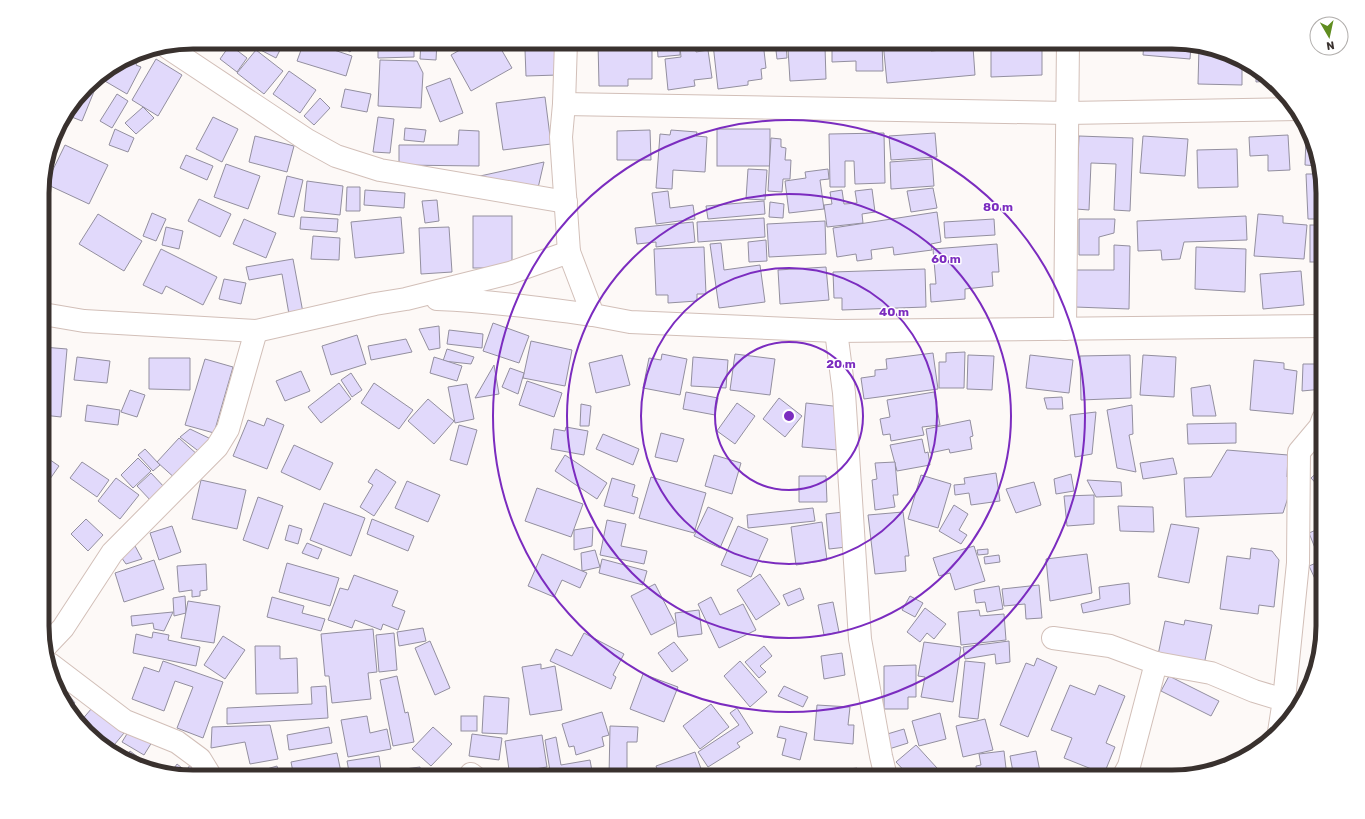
<svg xmlns="http://www.w3.org/2000/svg" width="1365" height="819" font-family="Rubik,sans-serif">
<style>
.building{fill:#e1d9fb;stroke:#938f9f}
.lines{fill:none;stroke-linecap:round;stroke-linejoin:round}
.minor-casing{stroke:#d2bfb8;stroke-width:24}
.minor{stroke:#fff;stroke-width:22}
.ring{fill:none;stroke:#7b2cbf;stroke-width:2}
.rim{fill:none;stroke:#39312e;stroke-width:5}
.centre{fill:#7b2cbf;stroke:#fff;stroke-width:2}
.ring-label{font-size:12px;text-anchor:middle;font-weight:bold;fill:#7b2cbf;stroke:#fff;stroke-width:3;stroke-linejoin:round;paint-order:stroke}
</style>
<rect width="100%" height="100%" fill="#fdf9f7"/>
<g class="building">
<polygon points="245,42 284,42 276,58"/>
<polygon points="304,42 310,42 352,56 346,76 297,61"/>
<polygon points="335,42 357,42 350,52"/>
<polygon points="378,42 414,42 414,57 378,58"/>
<polygon points="421,42 437,42 436,60 420,59"/>
<polygon points="474,42 497,42 512,68 471,91 451,55"/>
<polygon points="598,42 652,42 652,79 628,79 628,86 599,86"/>
<polygon points="657,42 680,42 680,55 658,57"/>
<polygon points="722,42 763,42 766,68 761,69 762,79 748,81 748,85 718,89 713,44"/>
<polygon points="775,42 786,42 787,58 777,59"/>
<polygon points="832,42 882,42 883,71 856,71 856,61 832,62"/>
<polygon points="883,42 930,42 931,51 973,47 975,75 887,83"/>
<polygon points="1144,42 1172,42 1191,45 1190,59 1143,55"/>
<polygon points="230,45 247,58 237,72 220,59"/>
<polygon points="695,45 696,52 708,50 712,78 694,80 695,86 668,90 665,59 681,57 680,47"/>
<polygon points="825,47 826,79 790,81 788,49"/>
<polygon points="1042,47 1042,75 991,77 991,49"/>
<polygon points="1199,47 1212,48 1242,60 1242,85 1198,84"/>
<polygon points="556,48 558,75 526,76 525,50"/>
<polygon points="256,50 283,71 264,94 237,73"/>
<polygon points="135,53 140,56 136,65 141,67 127,94 98,77"/>
<polygon points="156,59 182,75 158,116 132,100"/>
<polygon points="380,60 417,61 423,73 421,108 378,106"/>
<polygon points="1256,70 1268,81 1256,82"/>
<polygon points="289,71 316,90 300,113 273,94"/>
<polygon points="450,78 463,113 440,122 426,87"/>
<polygon points="88,87 95,89 82,121 69,116 73,106"/>
<polygon points="345,89 371,94 367,112 341,107"/>
<polygon points="117,94 128,101 112,128 100,121"/>
<polygon points="545,97 551,144 503,150 496,103"/>
<polygon points="320,98 330,108 314,125 304,116"/>
<polygon points="143,107 154,118 136,134 125,123"/>
<polygon points="213,117 238,129 222,162 196,149"/>
<polygon points="378,117 394,119 390,153 373,152"/>
<polygon points="405,128 426,130 424,142 404,140"/>
<polygon points="115,129 134,138 128,152 109,145"/>
<rect x="717" y="129" width="53" height="37"/>
<polygon points="459,130 479,131 479,166 399,165 399,145 458,145"/>
<polygon points="650,130 651,160 617,160 617,131"/>
<polygon points="671,130 697,132 696,136 707,137 705,172 673,170 672,189 656,188 660,134 670,135"/>
<polygon points="884,133 885,183 855,184 854,161 845,161 845,187 830,187 829,134"/>
<polygon points="935,133 937,157 891,160 889,136"/>
<polygon points="1288,135 1290,170 1268,171 1268,155 1250,156 1249,137"/>
<polygon points="255,136 294,146 287,172 249,162"/>
<polygon points="1079,136 1133,138 1130,211 1114,210 1116,164 1091,163 1089,210 1076,209"/>
<polygon points="1143,136 1188,139 1185,176 1140,173"/>
<polygon points="771,138 781,139 781,147 786,148 785,160 791,160 790,179 783,179 782,192 768,191"/>
<polygon points="1306,138 1312,138 1315,145 1319,166 1305,165"/>
<polygon points="65,145 108,165 89,204 46,184"/>
<polygon points="1237,149 1238,187 1198,188 1197,150"/>
<polygon points="186,155 213,166 207,180 180,168"/>
<polygon points="932,159 934,186 891,189 890,162"/>
<polygon points="544,162 538,188 480,176"/>
<polygon points="226,164 260,176 248,209 214,197"/>
<polygon points="748,169 767,170 765,200 746,199"/>
<polygon points="828,169 829,179 820,180 824,209 789,213 785,181 806,178 805,172"/>
<polygon points="1317,170 1320,170 1323,183 1323,219 1308,219 1306,174 1312,174"/>
<polygon points="287,176 303,180 294,217 278,214"/>
<polygon points="307,181 343,186 340,215 304,211"/>
<polygon points="347,187 360,187 360,211 346,211"/>
<polygon points="933,188 937,208 911,212 907,191"/>
<polygon points="872,189 875,212 862,214 863,223 827,227 824,205 832,204 830,192 842,190 844,204 857,203 855,191"/>
<polygon points="365,190 405,193 404,208 364,205"/>
<polygon points="668,191 670,208 693,205 695,219 656,224 652,193"/>
<polygon points="199,199 231,214 220,237 188,221"/>
<polygon points="437,200 439,221 425,223 422,201"/>
<polygon points="764,201 765,214 708,219 706,206"/>
<polygon points="770,202 784,204 783,218 769,217"/>
<polygon points="937,212 941,242 931,244 932,250 894,255 893,247 871,250 872,259 857,261 856,254 837,257 833,228"/>
<polygon points="152,213 166,219 156,241 143,236"/>
<polygon points="98,214 142,241 124,271 79,244"/>
<polygon points="1258,214 1283,216 1283,223 1307,225 1304,259 1254,256"/>
<rect x="473" y="216" width="39" height="52"/>
<polygon points="1246,216 1247,240 1184,242 1180,259 1162,260 1161,250 1138,251 1137,221"/>
<polygon points="301,217 338,219 337,232 300,229"/>
<polygon points="401,217 404,253 355,258 351,222"/>
<polygon points="764,218 765,237 698,242 697,222"/>
<polygon points="244,219 276,233 266,258 233,244"/>
<polygon points="994,219 995,235 945,238 944,222"/>
<polygon points="1079,219 1115,219 1114,233 1099,237 1099,255 1079,255"/>
<polygon points="825,221 826,254 769,257 767,224"/>
<polygon points="693,222 695,242 656,247 656,242 637,244 635,228"/>
<rect x="1310" y="225" width="13" height="37"/>
<polygon points="166,227 183,231 179,249 162,245"/>
<polygon points="449,227 452,272 421,274 419,228"/>
<polygon points="313,236 340,238 339,260 311,259"/>
<polygon points="766,240 767,261 749,262 748,242"/>
<polygon points="721,243 724,270 760,265 765,302 719,308 710,244"/>
<polygon points="997,244 999,272 992,272 993,286 965,289 965,299 931,302 930,284 936,284 933,249"/>
<polygon points="1114,245 1130,246 1129,309 1075,307 1076,270 1114,270"/>
<polygon points="704,247 706,294 697,294 697,301 668,303 668,295 656,295 654,249"/>
<polygon points="1196,247 1246,249 1245,292 1195,289"/>
<polygon points="161,249 217,277 203,305 166,286 162,294 143,285"/>
<polygon points="43,257 47,258 43,276"/>
<polygon points="293,259 304,318 290,320 282,274 249,280 246,267"/>
<polygon points="826,267 829,300 780,304 778,270"/>
<polygon points="925,269 926,307 842,310 842,298 834,298 833,272"/>
<polygon points="1301,271 1304,305 1263,309 1260,274"/>
<polygon points="224,279 246,283 241,304 219,299"/>
<polygon points="493,323 529,336 519,363 483,351"/>
<polygon points="439,326 440,348 429,350 419,329"/>
<polygon points="449,330 483,334 482,348 447,344"/>
<polygon points="357,335 366,364 331,375 322,346"/>
<polygon points="406,339 412,352 371,360 368,346"/>
<polygon points="531,341 572,350 565,386 523,378"/>
<polygon points="43,347 67,349 61,417 43,415"/>
<polygon points="447,349 474,357 471,364 443,361"/>
<polygon points="965,352 964,388 939,388 939,362 946,362 946,353"/>
<polygon points="933,353 938,389 864,399 861,378 875,376 875,370 887,369 886,359"/>
<polygon points="662,354 687,359 680,395 643,388 649,358 661,360"/>
<polygon points="735,354 775,359 770,395 730,390"/>
<polygon points="622,355 630,385 596,393 589,363"/>
<polygon points="968,355 994,356 992,390 967,389"/>
<polygon points="1030,355 1073,360 1069,393 1026,388"/>
<polygon points="1130,355 1131,398 1081,400 1080,356"/>
<polygon points="1143,355 1176,357 1174,397 1140,395"/>
<polygon points="77,357 110,361 107,383 74,380"/>
<polygon points="434,357 462,366 457,381 430,373"/>
<polygon points="693,357 728,360 726,388 691,386"/>
<polygon points="149,358 190,358 190,390 149,389"/>
<polygon points="205,359 233,367 214,433 185,425"/>
<polygon points="1254,360 1284,363 1284,369 1297,371 1293,414 1250,410"/>
<polygon points="1303,364 1323,364 1323,389 1302,391"/>
<polygon points="494,365 499,394 475,398"/>
<polygon points="510,368 524,373 518,394 502,387"/>
<polygon points="301,371 310,391 285,401 276,381"/>
<polygon points="351,373 362,390 352,397 341,380"/>
<polygon points="527,381 562,393 554,417 519,405"/>
<polygon points="339,383 351,399 321,423 308,407"/>
<polygon points="374,383 413,410 399,429 361,403"/>
<polygon points="467,384 474,419 455,423 448,387"/>
<polygon points="1210,385 1216,416 1193,416 1191,388"/>
<polygon points="130,390 145,395 137,417 121,412"/>
<polygon points="686,392 718,398 715,415 683,409"/>
<polygon points="934,392 940,425 922,427 924,435 891,441 890,434 883,435 880,419 890,417 887,400"/>
<polygon points="1062,397 1063,409 1047,409 1044,398"/>
<polygon points="779,398 802,416 785,437 763,419"/>
<polygon points="428,399 454,421 434,444 408,421"/>
<polygon points="737,403 755,416 735,444 717,431"/>
<polygon points="806,403 842,407 838,450 802,447"/>
<polygon points="581,404 591,406 589,426 580,426"/>
<polygon points="87,405 120,410 118,425 85,421"/>
<polygon points="1132,405 1133,434 1129,435 1136,472 1117,468 1107,410"/>
<polygon points="1096,412 1092,454 1075,457 1070,415"/>
<polygon points="267,418 284,425 267,469 233,456 248,420 264,426"/>
<polygon points="970,420 973,436 970,437 972,449 950,453 949,449 930,453 926,429"/>
<polygon points="1236,423 1236,443 1188,444 1187,424"/>
<polygon points="459,425 477,430 467,465 450,460"/>
<polygon points="566,427 588,431 584,455 551,449 554,429 565,431"/>
<polygon points="190,429 213,440 201,453 180,437"/>
<polygon points="661,433 684,439 677,462 655,457"/>
<polygon points="603,434 639,449 633,465 596,449"/>
<polygon points="179,438 199,456 177,480 157,462"/>
<polygon points="922,439 925,453 928,452 930,465 897,471 890,445"/>
<polygon points="294,445 333,463 320,490 281,472"/>
<polygon points="145,449 160,465 153,471 138,455"/>
<polygon points="1227,450 1288,455 1287,477 1294,479 1283,513 1186,517 1184,478 1211,477"/>
<polygon points="43,455 59,466 43,489"/>
<polygon points="565,455 607,483 597,499 555,471"/>
<polygon points="714,455 741,463 732,494 705,486"/>
<polygon points="138,458 151,471 133,488 121,475"/>
<polygon points="1173,458 1177,474 1143,479 1140,463"/>
<polygon points="82,462 109,480 97,497 70,478"/>
<polygon points="895,462 898,495 893,495 895,507 875,510 872,480 877,479 875,463"/>
<polygon points="1323,467 1323,491 1311,478"/>
<polygon points="376,469 396,482 374,516 360,507 373,485 368,482"/>
<polygon points="151,473 166,489 152,502 137,486"/>
<polygon points="996,473 1000,501 971,505 969,493 955,495 954,485 965,484 964,478"/>
<polygon points="1071,474 1074,491 1056,494 1054,479"/>
<polygon points="921,475 951,484 938,528 908,519"/>
<polygon points="799,476 826,476 827,502 799,502"/>
<polygon points="651,477 706,493 694,533 639,518"/>
<polygon points="116,478 139,495 120,519 98,501"/>
<polygon points="612,478 635,485 632,496 638,498 634,514 604,506"/>
<polygon points="201,480 246,490 237,529 192,519"/>
<polygon points="1087,480 1121,482 1122,496 1096,497"/>
<polygon points="407,481 440,495 428,522 395,508"/>
<polygon points="1034,482 1041,505 1016,513 1006,489"/>
<polygon points="537,488 583,504 571,537 525,521"/>
<polygon points="1094,495 1094,524 1067,526 1064,496"/>
<polygon points="258,497 283,506 268,549 243,540"/>
<polygon points="324,503 365,518 351,556 310,540"/>
<polygon points="954,505 968,514 959,530 967,535 961,544 939,531"/>
<polygon points="1118,506 1153,507 1154,532 1120,531"/>
<polygon points="708,507 733,518 720,548 694,536"/>
<polygon points="813,508 815,521 748,528 747,515"/>
<polygon points="843,512 847,547 829,549 826,514"/>
<polygon points="903,512 909,556 905,556 906,571 875,574 868,515"/>
<polygon points="86,519 103,535 88,551 71,534"/>
<polygon points="372,519 414,536 408,551 367,534"/>
<polygon points="607,520 626,524 621,546 647,551 644,564 600,555"/>
<polygon points="822,522 827,560 796,565 791,527"/>
<polygon points="1171,524 1199,528 1189,583 1158,577"/>
<polygon points="289,525 302,529 298,544 285,540"/>
<polygon points="172,526 181,552 159,560 150,533"/>
<polygon points="738,526 768,539 751,577 721,565"/>
<polygon points="593,527 592,546 574,550 574,530"/>
<polygon points="1323,527 1323,550 1317,553 1309,533"/>
<polygon points="307,543 322,549 318,559 302,553"/>
<polygon points="134,544 142,559 126,564 119,554"/>
<polygon points="974,546 985,581 955,590 950,573 939,576 933,558"/>
<polygon points="1251,548 1272,551 1279,560 1274,607 1259,605 1258,614 1220,609 1227,556 1250,559"/>
<polygon points="988,549 988,554 978,555 977,550"/>
<polygon points="595,550 600,567 582,571 581,553"/>
<polygon points="542,554 587,573 580,588 562,580 554,597 528,586"/>
<polygon points="1087,554 1092,593 1050,601 1046,559"/>
<polygon points="999,555 1000,562 985,564 984,557"/>
<polygon points="602,559 647,571 643,585 599,573"/>
<polygon points="154,560 164,589 124,602 115,573"/>
<polygon points="1323,560 1323,596 1309,566"/>
<polygon points="287,563 339,578 330,606 279,592"/>
<polygon points="206,564 207,590 200,591 200,596 192,597 192,590 179,592 177,566"/>
<polygon points="760,574 780,604 756,620 737,590"/>
<polygon points="354,575 398,591 392,606 405,611 398,630 383,624 381,630 355,620 352,628 328,620 340,588 348,590"/>
<polygon points="1129,583 1130,604 1083,613 1081,604 1100,599 1099,587"/>
<polygon points="655,584 675,623 651,635 631,596"/>
<polygon points="1039,585 1042,618 1026,619 1025,604 1004,606 1002,589"/>
<polygon points="999,586 1003,609 987,612 985,602 976,603 974,590"/>
<polygon points="800,588 804,599 788,606 783,595"/>
<polygon points="185,596 186,613 174,616 173,598"/>
<polygon points="910,596 923,603 915,617 902,610"/>
<polygon points="272,597 304,606 302,613 325,619 321,631 267,617"/>
<polygon points="711,597 720,615 743,604 756,630 719,648 698,604"/>
<polygon points="188,601 220,606 214,643 181,638"/>
<polygon points="833,602 839,632 824,635 818,605"/>
<polygon points="925,608 946,624 934,639 927,633 920,642 907,632"/>
<polygon points="699,610 702,634 678,637 675,613"/>
<polygon points="979,610 980,616 1004,614 1006,640 961,645 958,612"/>
<polygon points="173,612 164,631 154,629 153,623 132,626 131,616"/>
<polygon points="1185,620 1212,625 1204,665 1158,655 1165,621 1184,625"/>
<polygon points="423,628 426,641 399,646 397,632"/>
<polygon points="373,629 377,672 368,673 371,699 332,703 329,676 325,676 321,634"/>
<polygon points="153,632 169,635 168,640 200,647 196,666 133,653 136,634 152,638"/>
<polygon points="394,633 397,670 379,672 376,635"/>
<polygon points="584,633 624,654 613,675 616,677 611,689 550,661 556,649 572,656"/>
<polygon points="223,636 245,650 225,679 204,665"/>
<polygon points="430,641 450,688 435,695 415,648"/>
<polygon points="1009,641 1010,662 996,664 995,654 965,659 963,647"/>
<polygon points="674,642 688,660 672,672 658,653"/>
<polygon points="924,642 961,647 953,702 921,697 925,677 918,676"/>
<polygon points="255,646 280,646 280,659 297,658 298,693 256,694"/>
<polygon points="764,646 772,656 760,666 766,672 759,678 745,662"/>
<polygon points="842,653 845,675 824,679 821,656"/>
<polygon points="1037,658 1057,667 1028,737 1000,725 1026,663 1034,666"/>
<polygon points="163,661 223,682 203,738 177,728 193,687 175,681 164,711 132,699 144,667 159,672"/>
<polygon points="740,661 767,692 750,707 724,676"/>
<polygon points="965,661 985,663 978,719 959,717"/>
<polygon points="541,664 541,669 555,666 562,710 530,715 522,667"/>
<polygon points="916,665 916,697 908,697 908,709 884,709 884,666"/>
<polygon points="643,674 678,687 664,722 630,709"/>
<polygon points="397,676 405,713 408,712 414,742 393,746 380,680"/>
<polygon points="1169,676 1219,701 1211,716 1161,691"/>
<polygon points="60,683 75,703 67,709 58,684"/>
<polygon points="1070,685 1095,695 1099,685 1125,696 1106,743 1115,747 1104,774 1064,758 1072,738 1051,730"/>
<polygon points="326,686 328,718 227,724 227,708 312,704 311,687"/>
<polygon points="784,686 808,697 803,707 778,696"/>
<polygon points="484,696 509,698 507,734 482,733"/>
<polygon points="711,704 729,727 700,749 683,726"/>
<polygon points="817,705 850,707 848,725 854,725 853,744 814,740"/>
<polygon points="92,708 124,733 110,750 80,722"/>
<polygon points="737,708 753,733 737,743 740,747 708,767 698,752 739,725 730,713"/>
<polygon points="602,712 609,735 602,737 604,746 576,755 574,746 569,747 562,724"/>
<polygon points="940,713 946,739 919,746 912,721"/>
<polygon points="367,716 370,733 387,729 391,749 348,757 341,720"/>
<rect x="461" y="716" width="16" height="15"/>
<polygon points="985,719 993,750 963,757 956,726"/>
<polygon points="270,725 278,759 250,764 245,742 211,748 212,727"/>
<polygon points="610,726 638,727 637,742 627,742 627,777 609,777"/>
<polygon points="780,726 807,733 800,760 782,755 786,739 777,737"/>
<polygon points="329,727 332,743 289,750 287,735"/>
<polygon points="433,727 452,744 431,766 412,749"/>
<polygon points="130,729 152,742 144,755 122,742"/>
<polygon points="904,729 908,743 889,749 884,735"/>
<polygon points="472,734 502,738 499,760 469,756"/>
<polygon points="542,735 547,767 523,771 524,777 510,777 505,741"/>
<polygon points="556,737 561,765 590,760 592,771 551,777 545,740"/>
<polygon points="916,745 937,768 927,777 910,777 896,762"/>
<polygon points="130,751 150,766 147,769 124,759"/>
<polygon points="1004,751 1007,777 977,777 976,766 981,765 979,754"/>
<polygon points="1036,751 1041,777 1014,777 1010,756"/>
<polygon points="695,752 704,777 660,777 656,766"/>
<polygon points="337,753 342,777 294,777 291,762"/>
<polygon points="379,756 382,777 350,777 347,761"/>
<polygon points="177,764 186,771 190,765 207,777 170,774"/>
<polygon points="277,766 280,777 262,777 260,771"/>
<polygon points="420,767 421,777 405,777 405,769"/>
<polygon points="857,768 858,776 872,774 872,777 842,777 841,770"/>
<polygon points="443,771 444,777 427,777 427,773"/>
<polygon points="1170,773 1184,776 1169,777"/>
</g>
<g class="lines">
<g class="minor-casing">
<g id="minor">
<polyline points="566,42 564,104 561,137 569,252"/>
<polyline points="167,47 307,140 336,156 380,170 566,202"/>
<polyline points="564,104 1067,113 1298,109"/>
<path d="M437,299C489,301 541,308 593,315"/>
<polyline points="43,314 84,321 256,331 375,304 406,299 510,273 569,252 593,315 630,322 836,331 1323,326"/>
<polyline points="1065,329 1068,42"/>
<polyline points="836,331 844,393 860,639 881,756 886,777"/>
<polyline points="1053,638 1110,646 1156,663 1211,673 1254,691 1284,700 1279,732"/>
<polyline points="44,648 63,628 112,553 217,447 228,429 256,331"/>
<polyline points="50,664 125,721 177,742 200,759 211,777"/>
<polyline points="1284,700 1298,563 1299,452 1320,427 1323,419"/>
<polyline points="471,774 475,777"/>
<polyline points="1123,777 1129,766 1156,663"/>
</g>
</g>
<use href="#minor" class="minor"/>
</g>
<g class="ring">
<circle cx="789" cy="416" r="74"/>
<circle cx="789" cy="416" r="148"/>
<circle cx="789" cy="416" r="222"/>
<circle cx="789" cy="416" r="296"/>
</g>
<path d="M0 0H1365V819H0ZM193 49H1172A144 144 0 0 1 1316 193V626A144 144 0 0 1 1172 770H193A144 144 0 0 1 49 626V193A144 144 0 0 1 193 49Z" fill="#fff" fill-rule="evenodd"/>
<path class="rim" d="M193 49H1172A144 144 0 0 1 1316 193V626A144 144 0 0 1 1172 770H193A144 144 0 0 1 49 626V193A144 144 0 0 1 193 49Z"/>
<circle cx="789" cy="416" r="6" class="centre"/>
<g class="ring-label">
<text x="998" y="211">80 m</text>
<text x="946" y="263">60 m</text>
<text x="894" y="316">40 m</text>
<text x="841" y="368">20 m</text>
</g>
<g transform="translate(1329 36) rotate(171)"><circle r="19" fill="#ffffff" stroke="#b0adab"/>
<path d="M0-3L7 15L0 10L-7 15Z" fill="#608d20"/>
<text y="-6" font-size="11" font-weight="bold" text-anchor="middle" fill="#39312e">N</text>
</g>
</svg>
